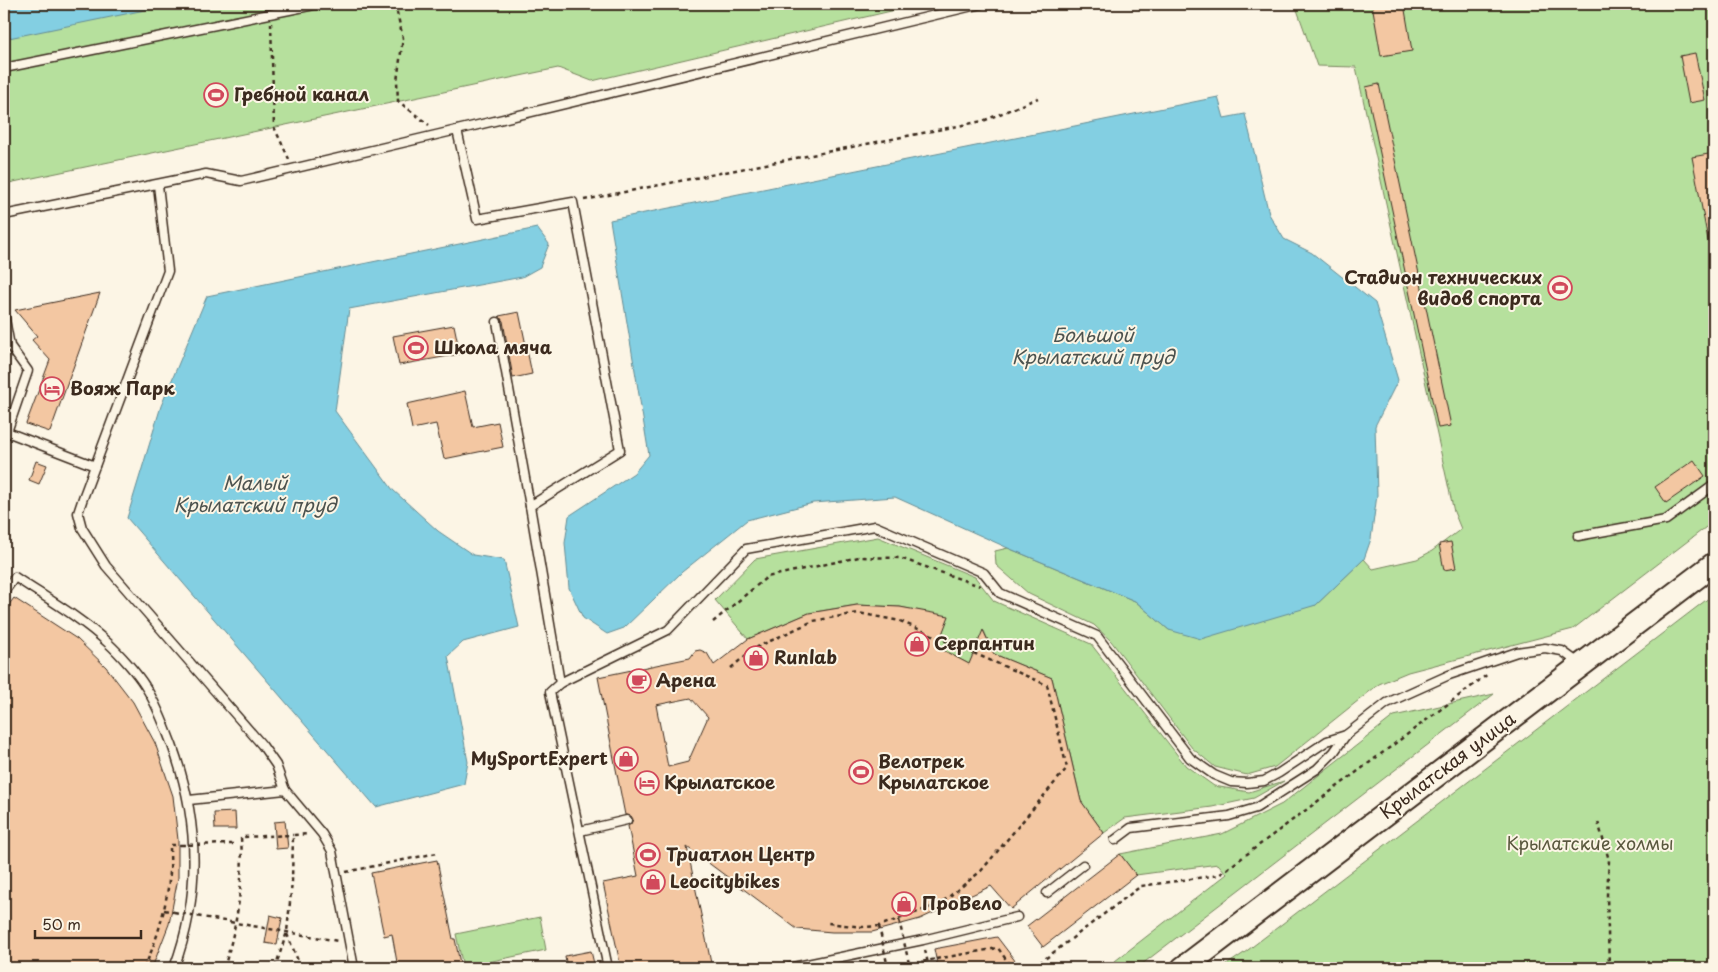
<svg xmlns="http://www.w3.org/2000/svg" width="1718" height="972" font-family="'Playpen Sans',sans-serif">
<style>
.green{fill:#b6e09d;stroke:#78855e}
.water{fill:#83cfe2;stroke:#668d94}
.building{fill:#f3c7a2;stroke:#3b2a1e;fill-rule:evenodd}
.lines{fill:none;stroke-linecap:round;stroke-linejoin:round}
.lane-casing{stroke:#3b2a1e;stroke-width:11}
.secondary-casing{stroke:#3b2a1e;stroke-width:26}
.path{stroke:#3b2a1e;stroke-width:2.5;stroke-dasharray:4 4;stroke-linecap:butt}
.lane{stroke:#fcf5e5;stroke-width:8}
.secondary{stroke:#fcf5e5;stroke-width:22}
.path-bridge{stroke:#3b2a1e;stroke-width:2.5;stroke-dasharray:4 4;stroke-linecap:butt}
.labels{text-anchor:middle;stroke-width:4;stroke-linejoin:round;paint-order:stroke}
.poi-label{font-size:18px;font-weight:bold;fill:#3b2a1e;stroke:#fcf5e5;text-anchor:start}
.street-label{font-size:18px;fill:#3b2a1e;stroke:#fcf5e5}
.park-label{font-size:18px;fill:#5a583e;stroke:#fcf5e5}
.water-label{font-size:19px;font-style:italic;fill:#4d534f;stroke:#fcf5e5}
</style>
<rect width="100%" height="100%" fill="#fcf5e5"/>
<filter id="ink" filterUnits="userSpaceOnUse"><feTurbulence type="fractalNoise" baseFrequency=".02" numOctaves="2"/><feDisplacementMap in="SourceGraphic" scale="10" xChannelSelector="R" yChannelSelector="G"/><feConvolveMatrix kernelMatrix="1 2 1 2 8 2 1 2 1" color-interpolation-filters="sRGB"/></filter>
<g filter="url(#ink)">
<g class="green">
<polygon points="4,4 921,4 592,81 558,68 4,184"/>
<polygon points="1295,4 1714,4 1714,521 1573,629 1408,672 1379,684 1275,767 1247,775 1215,767 1192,748 1111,641 1094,625 1029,594 996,565 995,551 1008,548 1135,601 1169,630 1316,605 1364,559 1373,569 1417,559 1432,551 1461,529 1454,512 1356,67 1317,66"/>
<polygon points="878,537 975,577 994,601 1091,644 1186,766 1214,786 1249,792 1284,781 1254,798 1212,807 1125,818 1104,833 1081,801 1052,678 994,654 984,631 969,664 937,647 948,617 900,607 857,605 809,613 748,639 715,600 755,559"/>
<polygon points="1714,594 1714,968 1222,968 1244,953"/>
<polygon points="1494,694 1137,968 1106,968 1227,874 1218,864 1136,875 1120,854 1222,834 1282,804 1394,716"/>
<polygon points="540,917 546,950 463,967 456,934"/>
</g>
<g class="water">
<polygon points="4,4 174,4 4,39"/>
<polygon points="1218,97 1224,118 1245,114 1269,214 1284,239 1312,253 1375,303 1398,380 1375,426 1377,495 1371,539 1364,559 1316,605 1201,639 1169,630 1135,601 1008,548 895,497 813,503 747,520 682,572 624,628 607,634 583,618 569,588 565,543 569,516 634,473 649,455 610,220"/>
<polygon points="537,228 549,244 540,267 522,277 349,309 335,411 393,490 438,531 473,555 504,560 519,627 463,642 448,656 468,762 464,784 376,807 127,518 161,406 207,296"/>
</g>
<g class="building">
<polygon points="1372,4 1404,4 1412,51 1381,56"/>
<polygon points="1695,53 1705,100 1689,103 1680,56"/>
<polygon points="1379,84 1451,426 1438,428 1366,87"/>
<polygon points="1714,153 1714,245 1709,245 1692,157"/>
<polygon points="100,293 50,432 26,424 50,360 32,340 37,336 15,310"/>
<polygon points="519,312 532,374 513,378 503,321 499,316"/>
<polygon points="454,325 460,354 399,365 393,336"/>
<polygon points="465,391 473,427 498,422 503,447 444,459 436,424 412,429 407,404"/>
<polygon points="1694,460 1705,476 1666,503 1655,487"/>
<polygon points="36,461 47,465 39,484 29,480"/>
<polygon points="1451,542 1456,568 1444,570 1439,544"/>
<polygon points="14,598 77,639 106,667 133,702 155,743 173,796 178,840 178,878 169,924 152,968 4,968 4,611"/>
<path d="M857,605L900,607L949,616L937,647L969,664L983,630L994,654L1052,678L1081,801L1104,833L1011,909L991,886L920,919L872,932H832L797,929L687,847L712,968H621L603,883L638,876L628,826L631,824L633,819L631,816L625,815L598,677L690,658L695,651L700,650L707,653L714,665L748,639L809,613ZM691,698L708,717L688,762L668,767L656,705Z"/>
<polygon points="235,812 236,829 215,829 214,813"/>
<polygon points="285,821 288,848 276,849 274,822"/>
<polygon points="1120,854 1136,875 1043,947 1027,926"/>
<polygon points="437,860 453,939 455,939 461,968 398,968 392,934 384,936 371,873"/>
<polygon points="270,915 282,918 277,945 265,943"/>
<polygon points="997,937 1016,962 984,968 938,968 934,949"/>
<polygon points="591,951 595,968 567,968 565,956"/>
</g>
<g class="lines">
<g class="lane-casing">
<g id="lane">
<polyline points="4,68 319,4"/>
<polyline points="457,130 981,4"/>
<polyline points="158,185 168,271 83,498 78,513 82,528 106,566 262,745 276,765 285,790 322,834 332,851 354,968"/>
<polyline points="4,215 206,174 241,181 457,130 477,219 573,202 620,450 530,506 560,683"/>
<polyline points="4,314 10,346 28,371 7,432 95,466"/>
<polyline points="497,322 530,506"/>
<polyline points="1578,536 1666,520 1714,485"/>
<path d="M4,592L15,577C46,598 80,617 108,643C119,653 137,673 145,686C157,704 164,725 172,745C199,819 202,893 174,968"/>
<polyline points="189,800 285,790"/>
<polyline points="580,831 627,820"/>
<polyline points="1115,840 1131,828 1229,816 1256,808 1317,769 1334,752 1346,735"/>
<polyline points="1047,893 1083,865"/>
<polyline points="608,968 550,692 560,683 668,630 746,549 875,526 984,573 1000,593 1097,636 1190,758 1214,775 1231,782 1247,783 1264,781 1279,773 1327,741 1346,735 1387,703 1449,675 1517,652 1545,648 1562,651 1580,664"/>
<polyline points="788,968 923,940 1017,917"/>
</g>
</g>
<g class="secondary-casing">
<polyline id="secondary" points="1183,968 1714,564"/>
</g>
<g class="path">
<polyline points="395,4 403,38 397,81 398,101 429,125"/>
<polyline points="271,23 274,127 289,159"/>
<polyline points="584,200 983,121 1038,98"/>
<polyline points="713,622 767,577 859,557 900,558 980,586"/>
<polyline points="731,668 753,649 813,621 858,613 900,621 1047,685 1067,768 981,871 940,904 879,926 862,927 828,923"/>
<polyline points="1598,822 1609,860 1607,895 1609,968"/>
<polyline points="346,872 437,853"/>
<polyline points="164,910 174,912"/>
<polyline points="230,922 338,941"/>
<polyline points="287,934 301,968"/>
<polyline points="925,950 929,968"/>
<polyline points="936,959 998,948 1012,968"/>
<path d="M144,968C157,941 165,911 169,881C171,869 170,857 170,845H181"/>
<path d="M224,968C237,926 244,882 241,837L293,835"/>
<polyline points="275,968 287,932 292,882 293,835 308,834"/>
<polyline points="1033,968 1141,886 1219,875 1488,674"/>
</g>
<use href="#lane" class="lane"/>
<use href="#secondary" class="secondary"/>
<g class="path-bridge">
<polyline points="181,845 235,844"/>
<polyline points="174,912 230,922"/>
<polyline points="899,920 910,968"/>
<polyline points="879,926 888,968"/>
<polyline points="891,968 936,959"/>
</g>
</g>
</g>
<defs>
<g id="stadium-ring" transform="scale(1.25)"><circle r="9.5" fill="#fcf5e5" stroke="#d1495b" stroke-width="1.5"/><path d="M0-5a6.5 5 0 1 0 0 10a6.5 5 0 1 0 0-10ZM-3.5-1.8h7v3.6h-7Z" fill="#d1495b"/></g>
<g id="hotel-ring" transform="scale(1.25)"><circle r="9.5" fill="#fcf5e5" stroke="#d1495b" stroke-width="1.5"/><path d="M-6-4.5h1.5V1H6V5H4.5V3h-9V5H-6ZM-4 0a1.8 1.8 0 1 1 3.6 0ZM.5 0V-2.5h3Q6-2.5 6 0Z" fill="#d1495b"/></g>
<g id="shop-ring" transform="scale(1.25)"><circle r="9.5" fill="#fcf5e5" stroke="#d1495b" stroke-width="1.5"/><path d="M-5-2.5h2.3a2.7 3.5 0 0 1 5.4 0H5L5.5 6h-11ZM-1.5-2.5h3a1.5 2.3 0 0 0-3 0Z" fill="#d1495b"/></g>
<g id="cafe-ring" transform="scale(1.25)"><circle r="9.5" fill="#fcf5e5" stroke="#d1495b" stroke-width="1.5"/><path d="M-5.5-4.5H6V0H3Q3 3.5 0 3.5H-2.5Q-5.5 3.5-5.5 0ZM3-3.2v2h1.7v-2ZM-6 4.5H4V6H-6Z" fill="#d1495b"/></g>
</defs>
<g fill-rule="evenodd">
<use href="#stadium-ring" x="216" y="95"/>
<use href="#stadium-ring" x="1560" y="288"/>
<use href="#stadium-ring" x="416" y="348"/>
<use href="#hotel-ring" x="52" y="389"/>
<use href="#shop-ring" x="917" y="644"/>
<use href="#shop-ring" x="756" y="658"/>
<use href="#cafe-ring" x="639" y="681"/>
<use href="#shop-ring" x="626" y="759"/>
<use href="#stadium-ring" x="861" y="772"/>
<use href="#hotel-ring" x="647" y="783"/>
<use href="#stadium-ring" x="648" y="855"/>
<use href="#shop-ring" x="653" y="882"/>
<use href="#shop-ring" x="904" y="904"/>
</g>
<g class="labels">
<g class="poi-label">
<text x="234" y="101">Гребной канал</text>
<text x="1542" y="284" text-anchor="end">Стадион технических<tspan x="1542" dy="21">видов спорта</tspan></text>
<text x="434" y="354">Школа мяча</text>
<text x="70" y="395">Вояж Парк</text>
<text x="934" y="650">Серпантин</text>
<text x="774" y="664">Runlab</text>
<text x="656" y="687">Арена</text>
<text x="608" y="765" text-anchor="end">MySportExpert</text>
<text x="878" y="768">Велотрек<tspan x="878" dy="21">Крылатское</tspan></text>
<text x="664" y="789">Крылатское</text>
<text x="666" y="861">Триатлон Центр</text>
<text x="670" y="888">Leocitybikes</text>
<text x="922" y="910">ПроВело</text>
</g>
<g class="street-label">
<text transform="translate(1448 766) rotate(-37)" y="6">Крылатская улица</text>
</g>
<g class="park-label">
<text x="1590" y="850">Крылатские холмы</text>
</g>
<g class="water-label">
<text x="1093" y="342">Большой<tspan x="1093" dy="22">Крылатский пруд</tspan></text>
<text x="255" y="490">Малый<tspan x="255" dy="22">Крылатский пруд</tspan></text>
</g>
</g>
<rect width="1718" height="972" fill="none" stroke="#fcf5e5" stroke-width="20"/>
<rect x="10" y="10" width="1698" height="952" fill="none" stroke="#3b2a1e" stroke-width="2" filter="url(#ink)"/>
<path d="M35 930v8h106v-8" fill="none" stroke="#3b2a1e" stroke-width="2.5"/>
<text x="42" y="930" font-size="15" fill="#3b2a1e" stroke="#fcf5e5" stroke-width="4" paint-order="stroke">50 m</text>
</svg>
